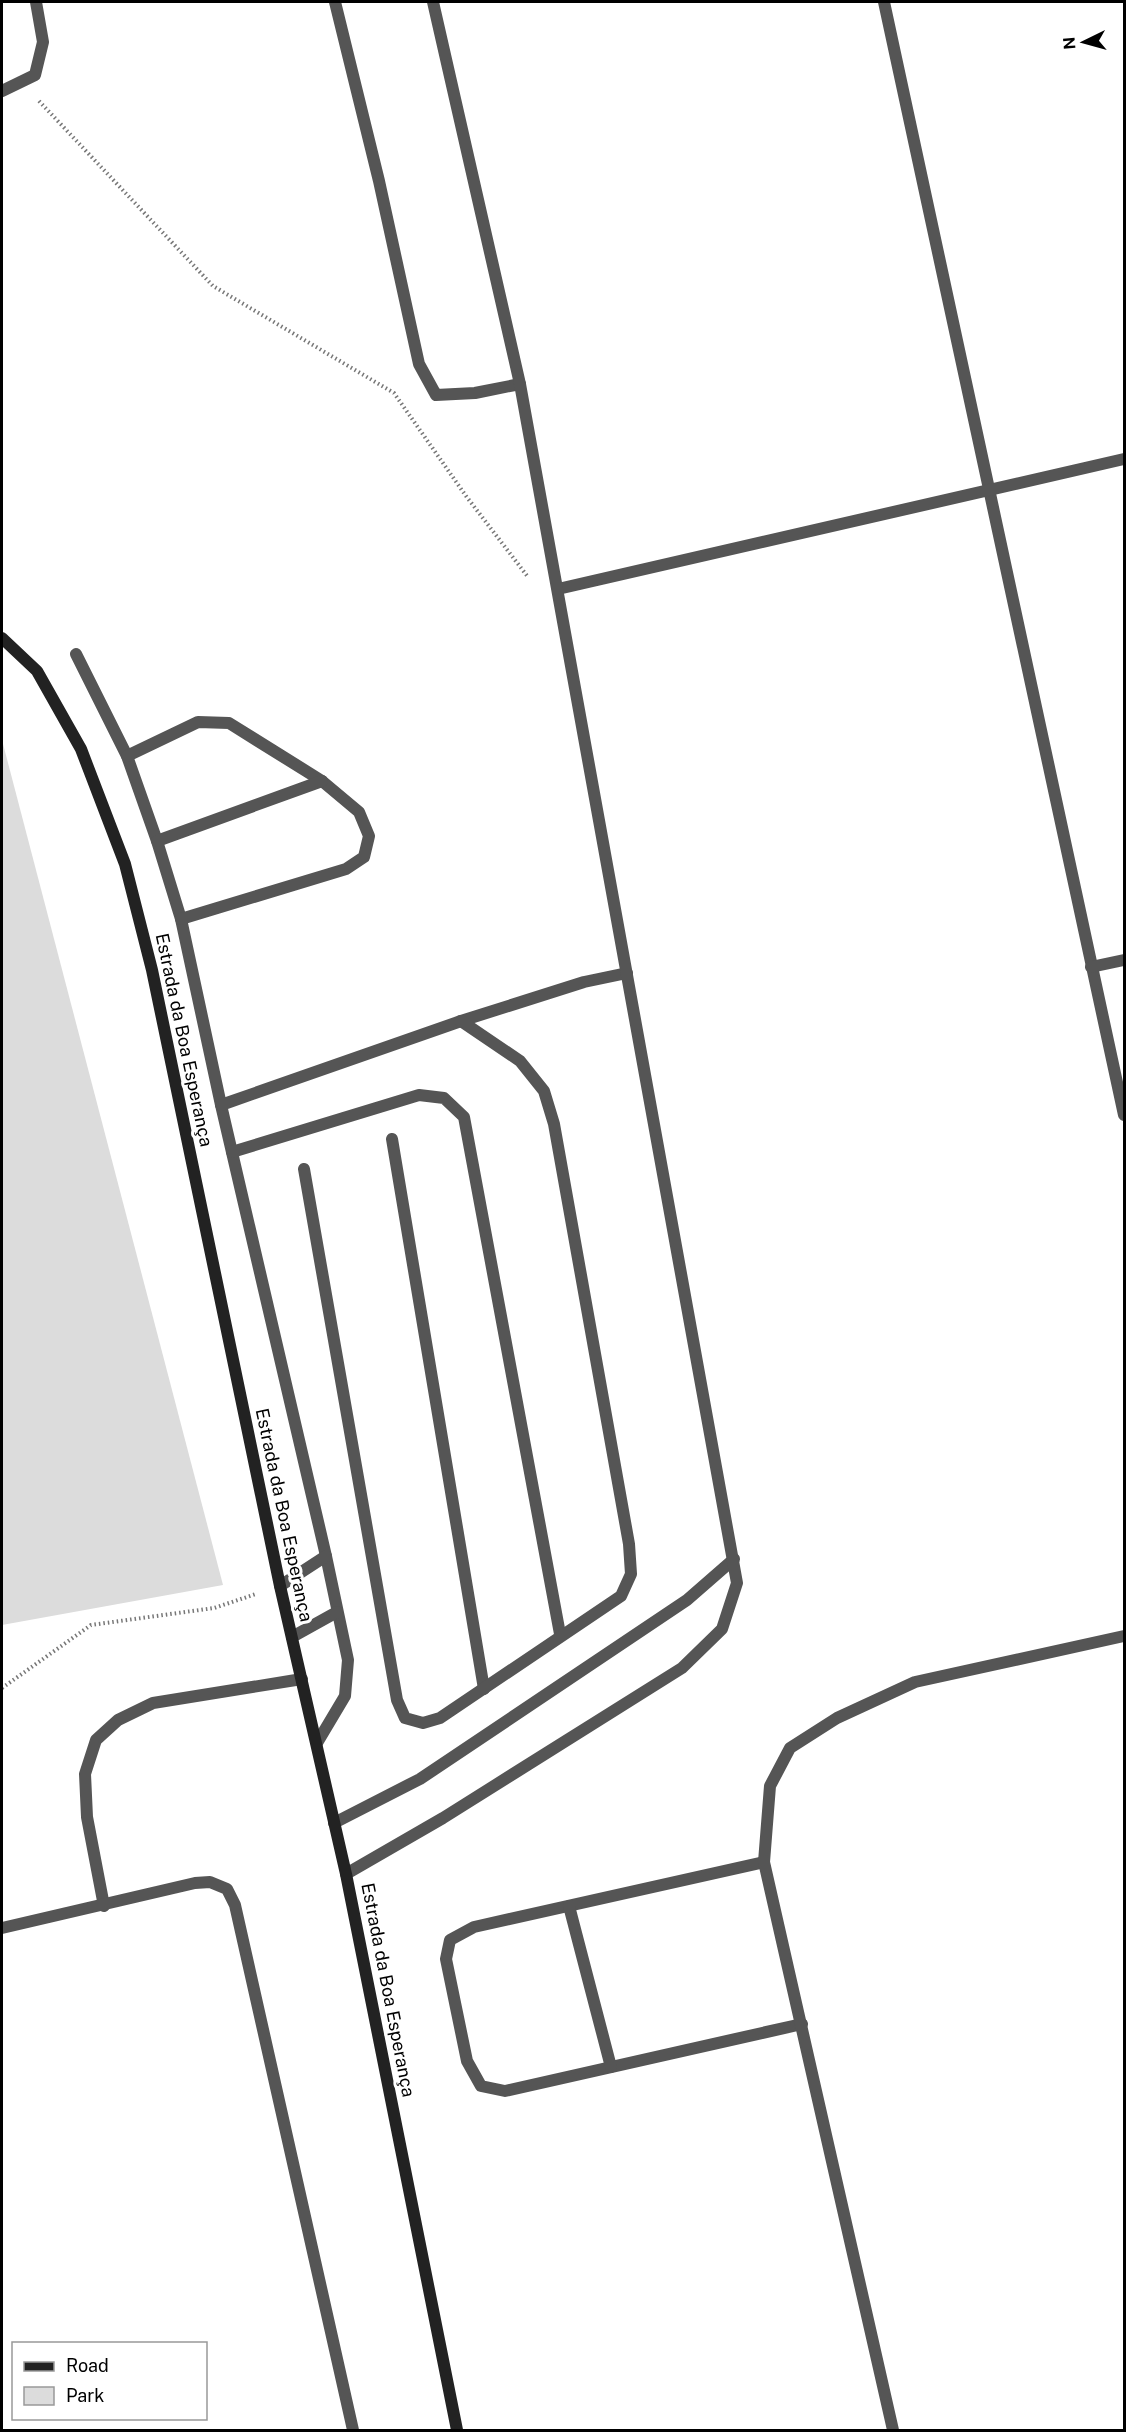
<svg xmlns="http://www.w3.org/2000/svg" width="1126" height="2432" font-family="'Public Sans',sans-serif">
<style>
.green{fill:#dcdcdc}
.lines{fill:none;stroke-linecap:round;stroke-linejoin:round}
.path{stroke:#777;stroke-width:4;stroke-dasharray:1.5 3;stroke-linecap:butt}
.service{stroke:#555;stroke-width:12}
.secondary{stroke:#222;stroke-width:12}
.labels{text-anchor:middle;stroke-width:6;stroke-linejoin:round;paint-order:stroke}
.street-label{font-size:18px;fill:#000;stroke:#fff}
</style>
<rect width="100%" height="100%" fill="#fff"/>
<polygon class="green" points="2,740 223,1585 2,1625"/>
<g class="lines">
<g class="path">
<polyline points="39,101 213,286 394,393 466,496 528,577"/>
<polyline points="2,1688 91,1625 214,1608 256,1594"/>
</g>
<g class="service">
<polyline points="335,2 379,181 419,364 436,395 475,393 520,384"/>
<polyline points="884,2 1124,1115"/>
<polyline points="2,91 35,75 43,42 36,2"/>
<polyline points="558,589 1124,459"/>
<polyline points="76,654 127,756 157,841 181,919 221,1105 326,1556 348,1660 345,1696 317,1743"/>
<polyline points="127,756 198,722 229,723 322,781 359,812 369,836 364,857 346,869 181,919"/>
<polyline points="157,841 322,781"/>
<polyline points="1091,967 1124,960"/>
<polyline points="221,1105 461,1021 584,982 627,973"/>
<polyline points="392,1139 484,1689"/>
<polyline points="232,1152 419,1095 444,1098 464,1117 560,1634"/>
<polyline points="304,1169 397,1700 405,1718 423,1723 440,1718 621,1596 631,1574 629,1544 554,1124 544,1091 520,1061 461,1021"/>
<polyline points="280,1586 326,1556"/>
<polyline points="292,1637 337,1612"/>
<polyline points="334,1823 420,1779 687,1600 734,1559"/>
<polyline points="764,1862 474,1927 450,1940 446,1959 467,2061 481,2086 505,2091 802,2024"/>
<polyline points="346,1874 443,1818 682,1668 722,1629 737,1583 520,384 433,2"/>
<polyline points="104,1906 87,1817 85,1774 96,1740 118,1720 153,1703 302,1679"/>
<polyline points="569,1906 611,2067"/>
<polyline points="2,1928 195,1883 210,1882 227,1889 235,1905 353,2430"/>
<polyline points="893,2430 764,1862 770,1786 790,1748 837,1718 915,1682 1124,1636"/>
</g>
<polyline class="secondary" points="2,638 37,671 81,749 125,864 152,970 280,1586 346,1874 457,2430"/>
</g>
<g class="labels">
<g class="street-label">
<text transform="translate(184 1040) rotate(78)" y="6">Estrada da Boa Esperança</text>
<text transform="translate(284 1515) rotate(78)" y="6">Estrada da Boa Esperança</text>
<text transform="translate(388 1990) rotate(79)" y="6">Estrada da Boa Esperança</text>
</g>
</g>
<rect width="1126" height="2432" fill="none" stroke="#000000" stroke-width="6"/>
<rect x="12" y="2342" width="195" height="78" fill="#ffffff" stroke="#999999" stroke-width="1.5"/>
<rect x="24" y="2362" width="30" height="9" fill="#222222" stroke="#999999" stroke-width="1.5"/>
<text x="66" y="2372" font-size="18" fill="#000000">Road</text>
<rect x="24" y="2387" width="30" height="18" fill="#dcdcdc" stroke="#999999" stroke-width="1.5"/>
<text x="66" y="2402" font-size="18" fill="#000000">Park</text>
<g transform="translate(1084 42) rotate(265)" stroke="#ffffff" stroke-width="4.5" paint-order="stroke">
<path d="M0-4.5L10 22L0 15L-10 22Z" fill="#000000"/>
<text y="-9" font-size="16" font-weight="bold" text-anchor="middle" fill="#000000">N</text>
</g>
</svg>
